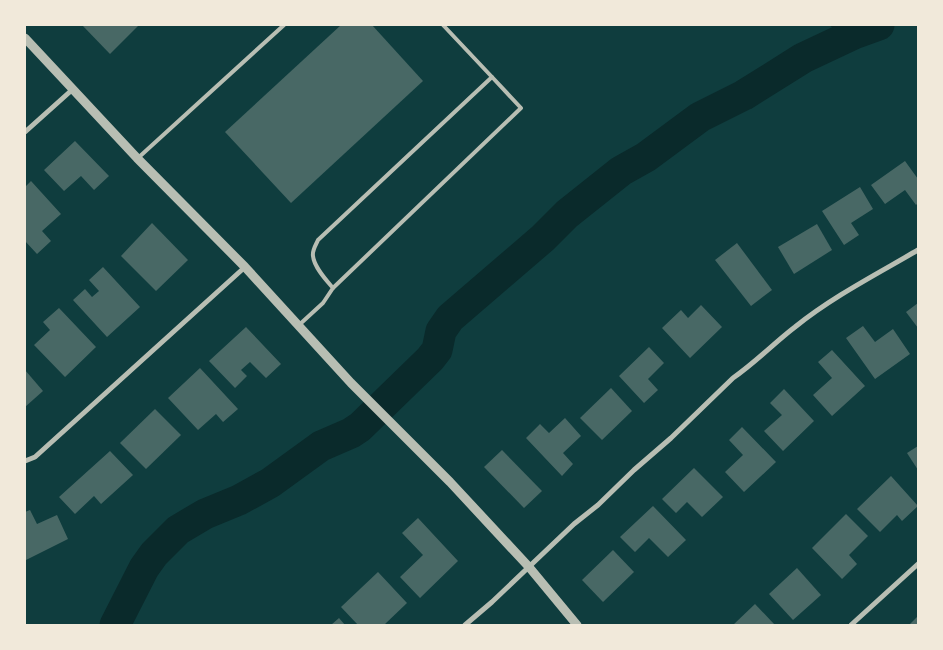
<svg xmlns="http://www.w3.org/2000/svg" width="943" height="650" font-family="'IBM Plex Sans',sans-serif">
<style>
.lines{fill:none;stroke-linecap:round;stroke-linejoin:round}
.stream{stroke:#0a2a2b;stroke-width:5}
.river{stroke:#0a2a2b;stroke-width:31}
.building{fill:#486865}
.service{stroke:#b8beb3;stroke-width:4}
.minor{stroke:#b8beb3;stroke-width:5}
.tertiary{stroke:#b8beb3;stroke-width:9}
</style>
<rect width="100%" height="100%" fill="#0f3d3e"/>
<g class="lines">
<polyline class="stream" points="833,25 854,34"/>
<polyline class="river" points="115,625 144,568 154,554 178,530 205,514 239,500 270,483 321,446 351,433 360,427 430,359 437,350 441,331 450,318 543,238 567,214 621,171 646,157 700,117 744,95 803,58 854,34 879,25"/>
</g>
<g class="building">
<polygon points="82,25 139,25 110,54"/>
<polygon points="341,25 372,25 423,81 291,203 225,132"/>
<polygon points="75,141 109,176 94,190 81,176 64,191 44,170"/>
<polygon points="905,161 918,179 918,203 916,205 905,190 885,204 871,185"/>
<polygon points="31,181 61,214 42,231 51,241 37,254 25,241 25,187"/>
<polygon points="860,187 873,209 851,223 859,235 844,245 822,211"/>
<polygon points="152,223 188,260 156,291 121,256"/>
<polygon points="817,224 832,250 794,274 778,247"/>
<polygon points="737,243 772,290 751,306 715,260"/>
<polygon points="103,267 140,307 107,337 73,300 85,289 92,297 99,291 89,280"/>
<polygon points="918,303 918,328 906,312"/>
<polygon points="701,305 722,327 690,358 662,328 681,310 688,318"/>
<polygon points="59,308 96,347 65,377 34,345 50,330 43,322"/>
<polygon points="863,326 875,342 893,329 910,354 875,379 846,338"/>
<polygon points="246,327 281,364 266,378 250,362 241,370 247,376 235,388 209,361"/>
<polygon points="649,347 664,363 648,379 658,390 644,403 619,376"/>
<polygon points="832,350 865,386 832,416 813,395 832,378 818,362"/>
<polygon points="200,368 238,409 223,422 216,414 198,430 168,398"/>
<polygon points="25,370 43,391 25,407"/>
<polygon points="611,388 632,411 602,440 580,418"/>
<polygon points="784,389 814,421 783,451 764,431 782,415 770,403"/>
<polygon points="155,409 181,435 146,469 120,443"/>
<polygon points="565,418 581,436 563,453 573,464 562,476 526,438 540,424 549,433"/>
<polygon points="742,427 776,462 744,492 725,472 743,455 729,440"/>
<polygon points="918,446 918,470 907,453"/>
<polygon points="502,450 542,491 524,508 484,467"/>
<polygon points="110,451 133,475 101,504 94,496 75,514 59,497"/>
<polygon points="694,468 723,497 702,517 687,502 676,513 662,499"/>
<polygon points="891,476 918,506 902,521 897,515 880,532 857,509"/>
<polygon points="653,506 686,540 668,557 649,538 635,552 620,537"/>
<polygon points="30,510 37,524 57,515 68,539 26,560 25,512"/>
<polygon points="846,514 868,536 849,555 857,564 842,579 812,548"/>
<polygon points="418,518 458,561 420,598 400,577 423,555 402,533"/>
<polygon points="613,550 634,572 603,602 582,580"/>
<polygon points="797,568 821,595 793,620 769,594"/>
<polygon points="378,572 407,603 384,625 358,625 341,607"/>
<polygon points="755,604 775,625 733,625"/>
<polygon points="918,616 918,625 909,625"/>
<polygon points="339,618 345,625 331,625"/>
</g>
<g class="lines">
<g class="service">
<polyline points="138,158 284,25"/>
<polyline points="333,288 521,108 492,77"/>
<path d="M299,325L323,303L333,288C326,280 314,267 313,256C312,250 316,245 318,240L492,77L443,25"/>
</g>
<g class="minor">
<polyline points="25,132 73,89"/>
<polyline points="25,461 35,457 245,267"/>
<path d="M465,625L492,602L574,524L598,505L634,470L671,438L733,378C755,363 774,343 795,327C832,297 877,274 918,250"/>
<polyline points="851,625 918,564"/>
</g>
<polyline class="tertiary" points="25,38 137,158 245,267 351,383 450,482 529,567 577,625"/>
</g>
<rect width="943" height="650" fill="none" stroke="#f1e9da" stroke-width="52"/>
</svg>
